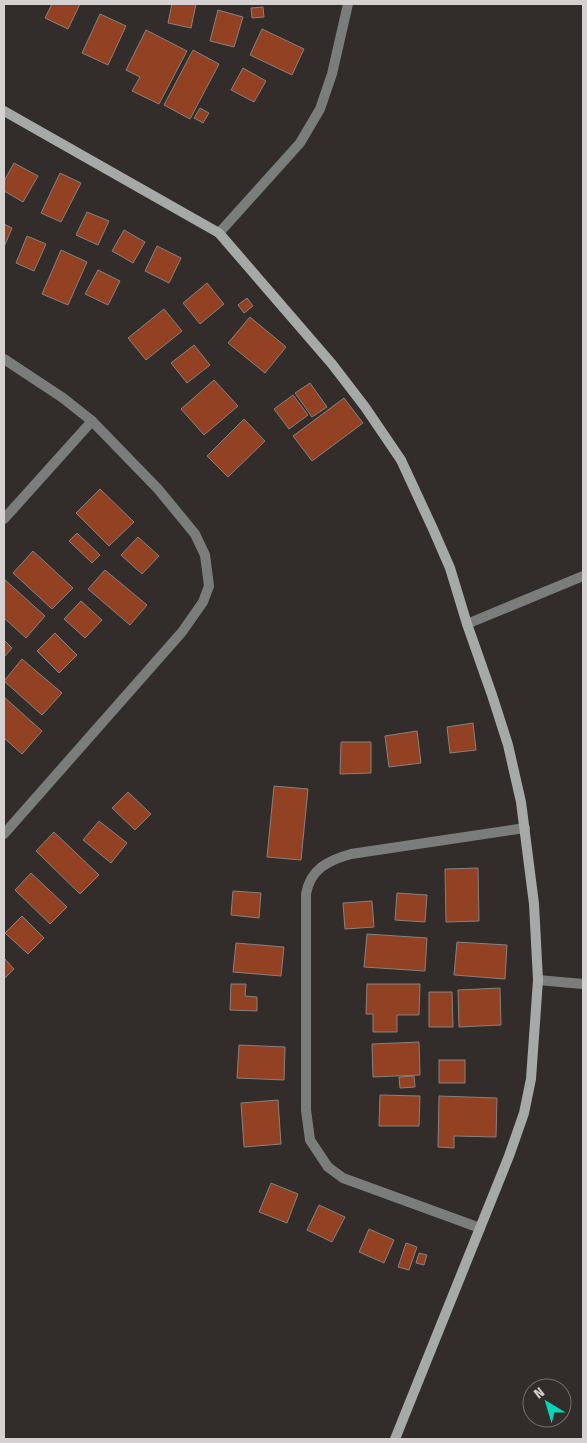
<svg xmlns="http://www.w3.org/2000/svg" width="587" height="1443" font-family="'Fira Sans Condensed',sans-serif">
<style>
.building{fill:#924223;stroke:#86817f}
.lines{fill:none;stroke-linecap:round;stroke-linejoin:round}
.street{stroke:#7a7d7c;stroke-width:10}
.secondary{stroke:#a5aaa8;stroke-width:10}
</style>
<rect width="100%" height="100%" fill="#322d2b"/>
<g class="building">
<polygon points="52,4 80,4 68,29 45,18"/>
<polygon points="172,4 196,4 191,28 168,23"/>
<polygon points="263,7 264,17 252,18 251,8"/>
<polygon points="218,10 243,17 234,47 210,41"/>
<polygon points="100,14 126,26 108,65 82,53"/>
<polygon points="262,29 304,49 292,75 250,55"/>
<polygon points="146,30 187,51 159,104 132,91 140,77 126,70"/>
<polygon points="193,50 219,64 190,119 164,105"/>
<polygon points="243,68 266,81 254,102 231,90"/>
<polygon points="200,108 209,113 203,123 194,118"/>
<polygon points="14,163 38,176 23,202 4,191 4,181"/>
<polygon points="60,173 81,183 61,222 41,213"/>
<polygon points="87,212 109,221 98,245 76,235"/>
<polygon points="4,224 12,228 4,247"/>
<polygon points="124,230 145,242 133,263 112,251"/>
<polygon points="27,236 46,244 34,271 16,263"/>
<polygon points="157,246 181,258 169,283 145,271"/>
<polygon points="61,250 87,262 68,305 42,294"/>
<polygon points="98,270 120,281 108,305 85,294"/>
<polygon points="207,283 224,304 200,324 183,303"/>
<polygon points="247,298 253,306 244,313 238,305"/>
<polygon points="164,309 182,331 146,360 128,338"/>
<polygon points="250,317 286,347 265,373 228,343"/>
<polygon points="194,345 210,365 187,383 171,363"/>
<polygon points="214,380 238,406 204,435 181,409"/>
<polygon points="310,383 327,407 312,417 295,393"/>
<polygon points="293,395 308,415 289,429 274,409"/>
<polygon points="344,398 363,423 312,461 293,436"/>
<polygon points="244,419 265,441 228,477 207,456"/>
<polygon points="100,489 134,522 109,546 76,513"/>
<polygon points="77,533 100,555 92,563 69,541"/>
<polygon points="138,537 159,556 142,574 121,555"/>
<polygon points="33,551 73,588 52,609 13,573"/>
<polygon points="105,570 147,605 130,625 88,589"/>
<polygon points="4,579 45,616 26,638 4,618"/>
<polygon points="81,601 102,620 85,638 64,619"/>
<polygon points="55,633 77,655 59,673 37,651"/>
<polygon points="4,640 12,648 4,657"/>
<polygon points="22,659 62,693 42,715 4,681"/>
<polygon points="4,697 42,731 22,754 4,738"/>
<polygon points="473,723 476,750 450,753 447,727"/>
<polygon points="417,731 421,763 389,767 385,736"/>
<polygon points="341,742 371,742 371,773 340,774"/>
<polygon points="274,786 308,789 301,860 267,857"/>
<polygon points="128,792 151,814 135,830 112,808"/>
<polygon points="99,821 127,843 111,863 83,840"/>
<polygon points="54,832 99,875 80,894 36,851"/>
<polygon points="478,868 479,921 446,922 445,869"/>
<polygon points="31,873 67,907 50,924 15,890"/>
<polygon points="233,891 261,893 259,918 231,915"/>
<polygon points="397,893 427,895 425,922 395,920"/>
<polygon points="372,901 374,927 345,929 343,903"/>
<polygon points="22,916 44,938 28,954 5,933"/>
<polygon points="367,934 427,938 425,971 364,967"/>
<polygon points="457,942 507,945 505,979 454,975"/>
<polygon points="236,943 284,947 281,976 233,972"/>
<polygon points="4,958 14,969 4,979"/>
<polygon points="231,984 246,984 245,996 257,997 257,1011 230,1010"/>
<polygon points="367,984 420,984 419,1015 397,1015 397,1032 373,1032 373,1014 366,1014"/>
<polygon points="500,988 501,1025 459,1027 458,990"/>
<polygon points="429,992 452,992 453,1027 429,1027"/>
<polygon points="419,1042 420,1075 373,1077 372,1044"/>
<polygon points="239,1045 285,1047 284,1080 237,1078"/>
<rect x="439" y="1060" width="26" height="23"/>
<polygon points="414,1076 415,1087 400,1088 399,1077"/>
<polygon points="380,1095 420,1096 419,1126 379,1126"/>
<polygon points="439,1096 497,1098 496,1137 454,1136 454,1148 438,1147"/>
<polygon points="278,1100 281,1144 244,1147 241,1103"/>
<polygon points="271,1183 298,1194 287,1223 259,1212"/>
<polygon points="319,1205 345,1217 332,1242 307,1230"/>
<polygon points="369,1229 394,1240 384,1263 359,1252"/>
<polygon points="406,1243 417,1247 409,1270 398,1267"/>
<polygon points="419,1253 427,1255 424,1265 416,1263"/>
</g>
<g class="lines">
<g class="street">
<polyline points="219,233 300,143 320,109 332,74 348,4"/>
<polyline points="4,359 63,398 92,421 158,489 195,534 205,555 209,586 203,602 182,632 4,834"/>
<polyline points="4,519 92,421"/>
<polyline points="467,624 583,576"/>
<polyline points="538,980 583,984"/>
<path d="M480,1228L343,1178L328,1167L310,1140L306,1110V894C310,869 329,860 351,854L525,828"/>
</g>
<polyline class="secondary" points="4,111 219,233 332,364 365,407 401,460 433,529 450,568 467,624 492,695 508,745 521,802 534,904 538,980 531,1079 524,1113 509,1156 395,1439"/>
</g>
<rect width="587" height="1443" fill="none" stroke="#d4d1d0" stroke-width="10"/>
<g transform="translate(547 1403) rotate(322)"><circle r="24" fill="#322d2b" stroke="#736f6d"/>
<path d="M0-4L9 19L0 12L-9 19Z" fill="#07d5b6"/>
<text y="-8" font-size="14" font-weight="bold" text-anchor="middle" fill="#d4d1d0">N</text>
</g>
</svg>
